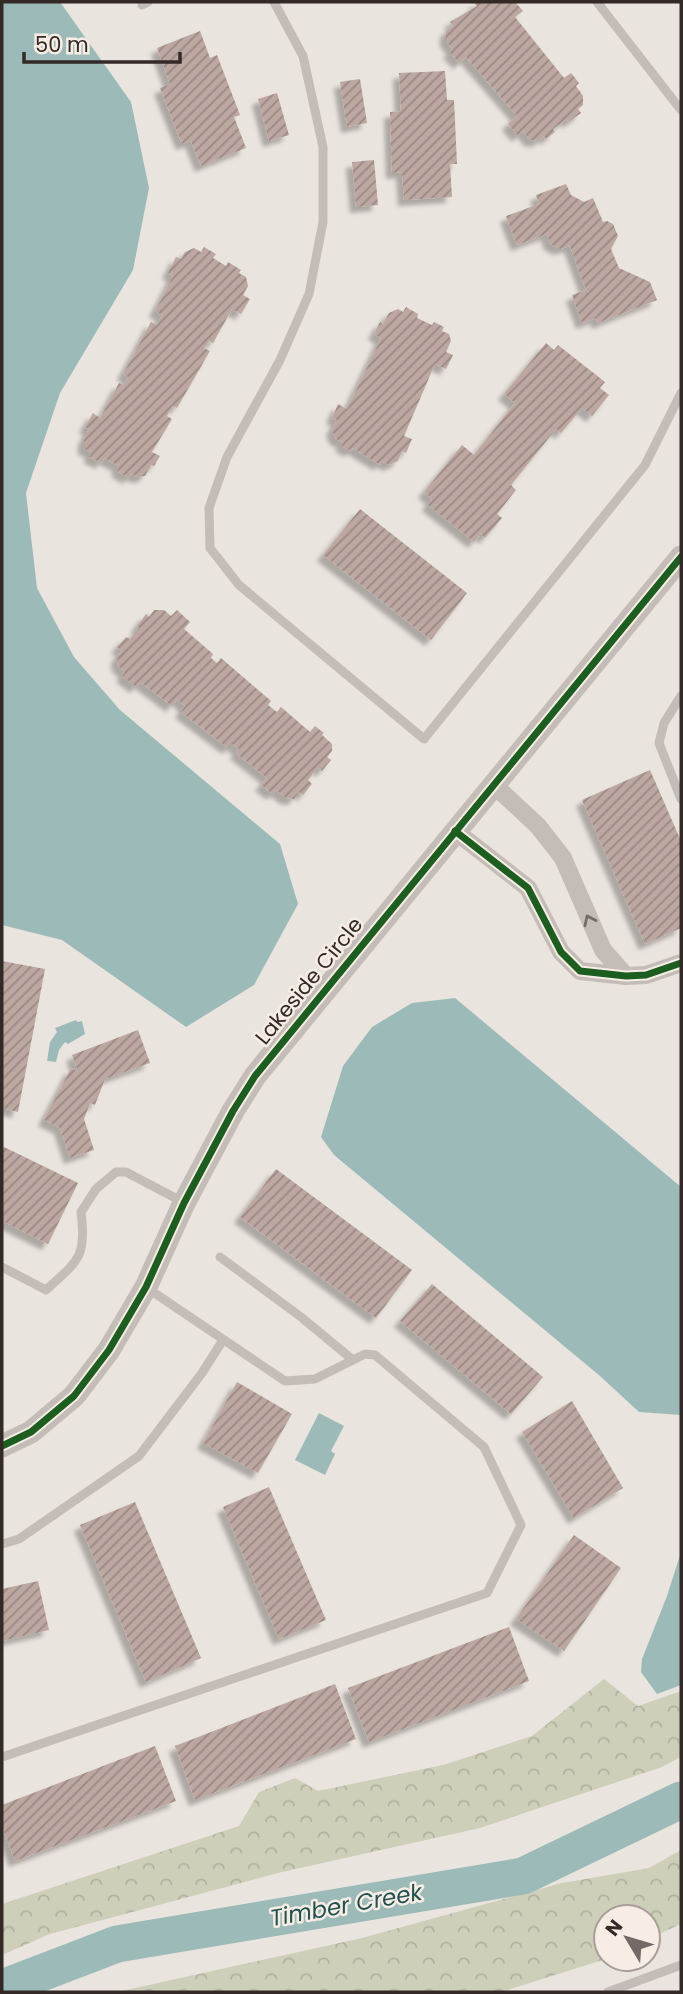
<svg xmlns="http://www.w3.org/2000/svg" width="683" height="1994" font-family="Poppins,sans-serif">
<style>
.forest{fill:url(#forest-crowns)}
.water{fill:#9cbbb8}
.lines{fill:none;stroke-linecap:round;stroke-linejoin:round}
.river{stroke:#9cbbb8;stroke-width:37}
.building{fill:url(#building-hatch);filter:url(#shadow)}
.service{stroke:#c3bcb7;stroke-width:9}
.minor{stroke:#c3bcb7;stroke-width:18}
.tertiary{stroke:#c3bcb7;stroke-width:23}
.cycleway-casing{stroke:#f7ede5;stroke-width:11}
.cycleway{stroke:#1b5e20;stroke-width:7}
.oneway{stroke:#746b68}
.labels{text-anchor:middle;stroke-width:5;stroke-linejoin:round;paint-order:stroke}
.street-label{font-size:21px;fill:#332927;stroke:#f7ede5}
.water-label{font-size:23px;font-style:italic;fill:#1f5150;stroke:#f7ede5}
</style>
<defs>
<pattern id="forest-crowns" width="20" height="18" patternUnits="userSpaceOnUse" patternTransform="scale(1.75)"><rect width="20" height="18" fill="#cdcfb9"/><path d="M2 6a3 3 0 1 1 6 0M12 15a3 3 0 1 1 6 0" fill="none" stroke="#b0b29f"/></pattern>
<pattern id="building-hatch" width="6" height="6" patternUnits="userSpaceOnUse" patternTransform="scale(1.75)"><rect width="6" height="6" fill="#bca7a1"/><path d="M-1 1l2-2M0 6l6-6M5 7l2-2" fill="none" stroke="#998883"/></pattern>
<filter id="shadow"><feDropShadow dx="-6" dy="6" stdDeviation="2" flood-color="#0004"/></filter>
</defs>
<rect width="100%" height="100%" fill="#eae4de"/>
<g class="forest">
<polygon points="604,1679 638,1706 681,1691 681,1757 662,1767 480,1828 282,1872 50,1934 2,1955 2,1904 239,1826 259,1792 295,1778 318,1791 443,1765 532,1736"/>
<polygon points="681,1850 681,1924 648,1939 648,1917 606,1917 606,1959 501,1992 117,1992 362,1938 562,1883 649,1868"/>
</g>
<g class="water">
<polygon points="2,2 60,2 131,102 149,188 133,270 60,393 26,493 37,588 74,657 120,710 280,844 298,904 254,985 186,1027 62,940 2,925"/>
<polygon points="455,998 681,1187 681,1415 639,1412 600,1376 334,1155 321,1137 343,1066 372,1027 412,1003"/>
<polygon points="76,1020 77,1022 82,1021 85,1034 68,1044 65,1042 59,1050 56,1062 47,1061 50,1042 57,1032 55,1028"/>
<polygon points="319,1413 344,1426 331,1451 335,1454 325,1475 295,1460"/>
<polygon points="681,1552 681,1685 657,1694 641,1672 642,1659 667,1596"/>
</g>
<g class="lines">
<polyline class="river" points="2,1988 117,1944 523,1876 681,1800"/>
</g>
<g class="building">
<polygon points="476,2 515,2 523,11 515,17 564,78 571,73 579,83 576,86 583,96 583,105 578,109 581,113 569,122 567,119 553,129 555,132 546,139 544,136 538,141 530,140 523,131 518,136 508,124 517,116 466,57 459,63 449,52 453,49 446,41 446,31 453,26 450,22 477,6 474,3"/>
<polygon points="200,31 210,58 217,55 240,115 234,117 246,148 201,166 191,141 182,144 160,88 170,84 157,48"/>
<polygon points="445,71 447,100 454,100 457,164 450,164 452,197 404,200 402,172 392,173 390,112 401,111 399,73"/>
<polygon points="360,79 367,123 347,127 340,82"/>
<polygon points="277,93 289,135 269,141 258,99"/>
<polygon points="374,160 378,205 356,207 352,162"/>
<polygon points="566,184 571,195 584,202 593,198 603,222 607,221 613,224 618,236 611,249 619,268 650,282 657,300 598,323 596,318 582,323 572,295 586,290 570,246 560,249 550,244 547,234 517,245 506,216 539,204 536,195"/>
<polygon points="204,247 216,254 213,258 226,266 228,262 241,270 239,273 246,277 248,286 243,295 250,299 241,314 232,309 213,343 209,341 204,348 210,351 177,408 172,406 167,416 172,419 152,452 160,456 154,466 151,465 145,476 138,477 131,474 129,478 117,471 119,466 104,458 102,463 89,457 92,452 84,449 84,440 89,429 85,427 93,413 100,418 119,383 124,385 128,377 123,374 151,322 157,325 162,315 155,311 173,276 168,273 176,257 181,259 185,252 194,248 201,252"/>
<polygon points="406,307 418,314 417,318 432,325 434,322 444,327 442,331 449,334 451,341 446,352 453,355 446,369 435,364 404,436 412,439 406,453 402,451 398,461 389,465 381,461 380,465 353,448 351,451 341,446 343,442 336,439 332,430 337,420 332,418 338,404 347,409 381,338 374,334 380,322 383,324 389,313 398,309 403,312"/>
<polygon points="546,343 554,350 558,345 605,382 600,388 609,395 592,416 582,408 561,433 556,429 511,485 516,490 497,514 502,518 485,538 481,534 474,542 428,505 432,499 424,492 462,445 474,455 515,403 504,394"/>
<polygon points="360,509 467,593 431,640 323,555"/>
<polygon points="154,610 164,610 171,616 177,610 190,622 184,629 213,654 211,658 217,663 221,658 271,701 268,705 277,712 281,707 310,732 315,726 324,733 322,735 332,744 332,751 327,757 331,760 322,771 318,767 308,780 312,784 303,795 299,792 294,799 286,798 276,790 273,794 261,785 267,778 236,753 239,749 232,744 228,748 181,712 185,706 177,699 172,706 140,682 136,687 122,676 125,672 118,666 117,657 122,651 117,647 126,637 130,639 139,628 137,626 146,614 149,617"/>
<polygon points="650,770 681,841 681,928 645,944 582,800"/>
<polygon points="2,961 45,969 18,1112 2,1108"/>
<polygon points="138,1030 150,1063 105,1079 95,1105 90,1103 84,1119 94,1150 70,1158 60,1128 44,1120 71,1068 78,1072 72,1055"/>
<polygon points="2,1146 78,1183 48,1244 2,1221"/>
<polygon points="276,1169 412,1270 376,1318 240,1217"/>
<polygon points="432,1284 543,1377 511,1414 400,1321"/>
<polygon points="237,1382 292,1414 258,1473 203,1443"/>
<polygon points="572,1401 623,1488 574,1518 522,1432"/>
<polygon points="269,1487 326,1620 279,1639 223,1507"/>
<polygon points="135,1502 201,1658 146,1682 80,1525"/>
<polygon points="574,1535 621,1568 564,1651 516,1619"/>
<polygon points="38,1581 49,1630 2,1641 2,1589"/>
<polygon points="509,1627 529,1681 369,1742 348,1688"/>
<polygon points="335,1684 356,1739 195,1800 175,1746"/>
<polygon points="155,1746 176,1801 15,1861 2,1826 2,1805"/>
</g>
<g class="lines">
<g class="service">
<polyline points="274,2 303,56 323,147 323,222 309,294 280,360 227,457 209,508 210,548 239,585 424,739 645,465 681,393"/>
<polyline points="597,2 681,110"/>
<polyline points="142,5 148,2"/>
<polyline points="681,696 664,723 659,743 681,799"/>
<polyline points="220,1257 301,1317 353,1360"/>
<path d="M2,1267L46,1290C78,1261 87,1257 81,1212L96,1189L116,1172H126L183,1202"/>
<polyline points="2,1544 19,1539 139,1456 202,1373 223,1340"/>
<polyline points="2,1757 487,1593 521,1525 484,1447 375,1355 365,1354 315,1379 285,1381 147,1288"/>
<polyline points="608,1992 681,1965"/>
</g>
<g class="minor">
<polyline points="493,784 538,826 563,858 603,950 626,976"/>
<polyline points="455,831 528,888 561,952 580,971 626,976 646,975 681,963"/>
</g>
<polyline class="tertiary" points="2,1446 31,1432 74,1396 109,1350 146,1287 184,1203 233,1111 255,1076 681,557"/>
<g class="cycleway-casing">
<g id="cycleway">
<polyline points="455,831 528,888 561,952 580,971 626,976 646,975 681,963"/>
<polyline points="2,1446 31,1432 74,1396 109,1350 146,1287 184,1203 233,1111 255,1076 681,557"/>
</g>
</g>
<use href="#cycleway" class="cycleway"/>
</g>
<defs><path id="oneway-chevron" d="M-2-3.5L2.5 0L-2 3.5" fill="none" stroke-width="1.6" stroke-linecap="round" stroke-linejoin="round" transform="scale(1.75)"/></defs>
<use class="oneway" href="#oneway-chevron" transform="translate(589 920) rotate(-115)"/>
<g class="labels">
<g class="street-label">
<text transform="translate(309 981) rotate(-51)" y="7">Lakeside Circle</text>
</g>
<g class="water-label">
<text transform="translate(346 1905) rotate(-10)" y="8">Timber Creek</text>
</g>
</g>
<rect width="683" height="1994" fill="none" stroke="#332927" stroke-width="7"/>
<g transform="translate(627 1938) rotate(308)"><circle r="33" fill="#f7ede5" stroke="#a99f99" stroke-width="2"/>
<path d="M0-5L12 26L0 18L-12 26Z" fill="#736a67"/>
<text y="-10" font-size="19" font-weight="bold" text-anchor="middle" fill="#332927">N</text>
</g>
<path d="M24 52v10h156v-10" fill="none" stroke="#332927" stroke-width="3.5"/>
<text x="35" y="52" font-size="21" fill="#332927" stroke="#f7ede5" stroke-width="5" paint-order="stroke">50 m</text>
</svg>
